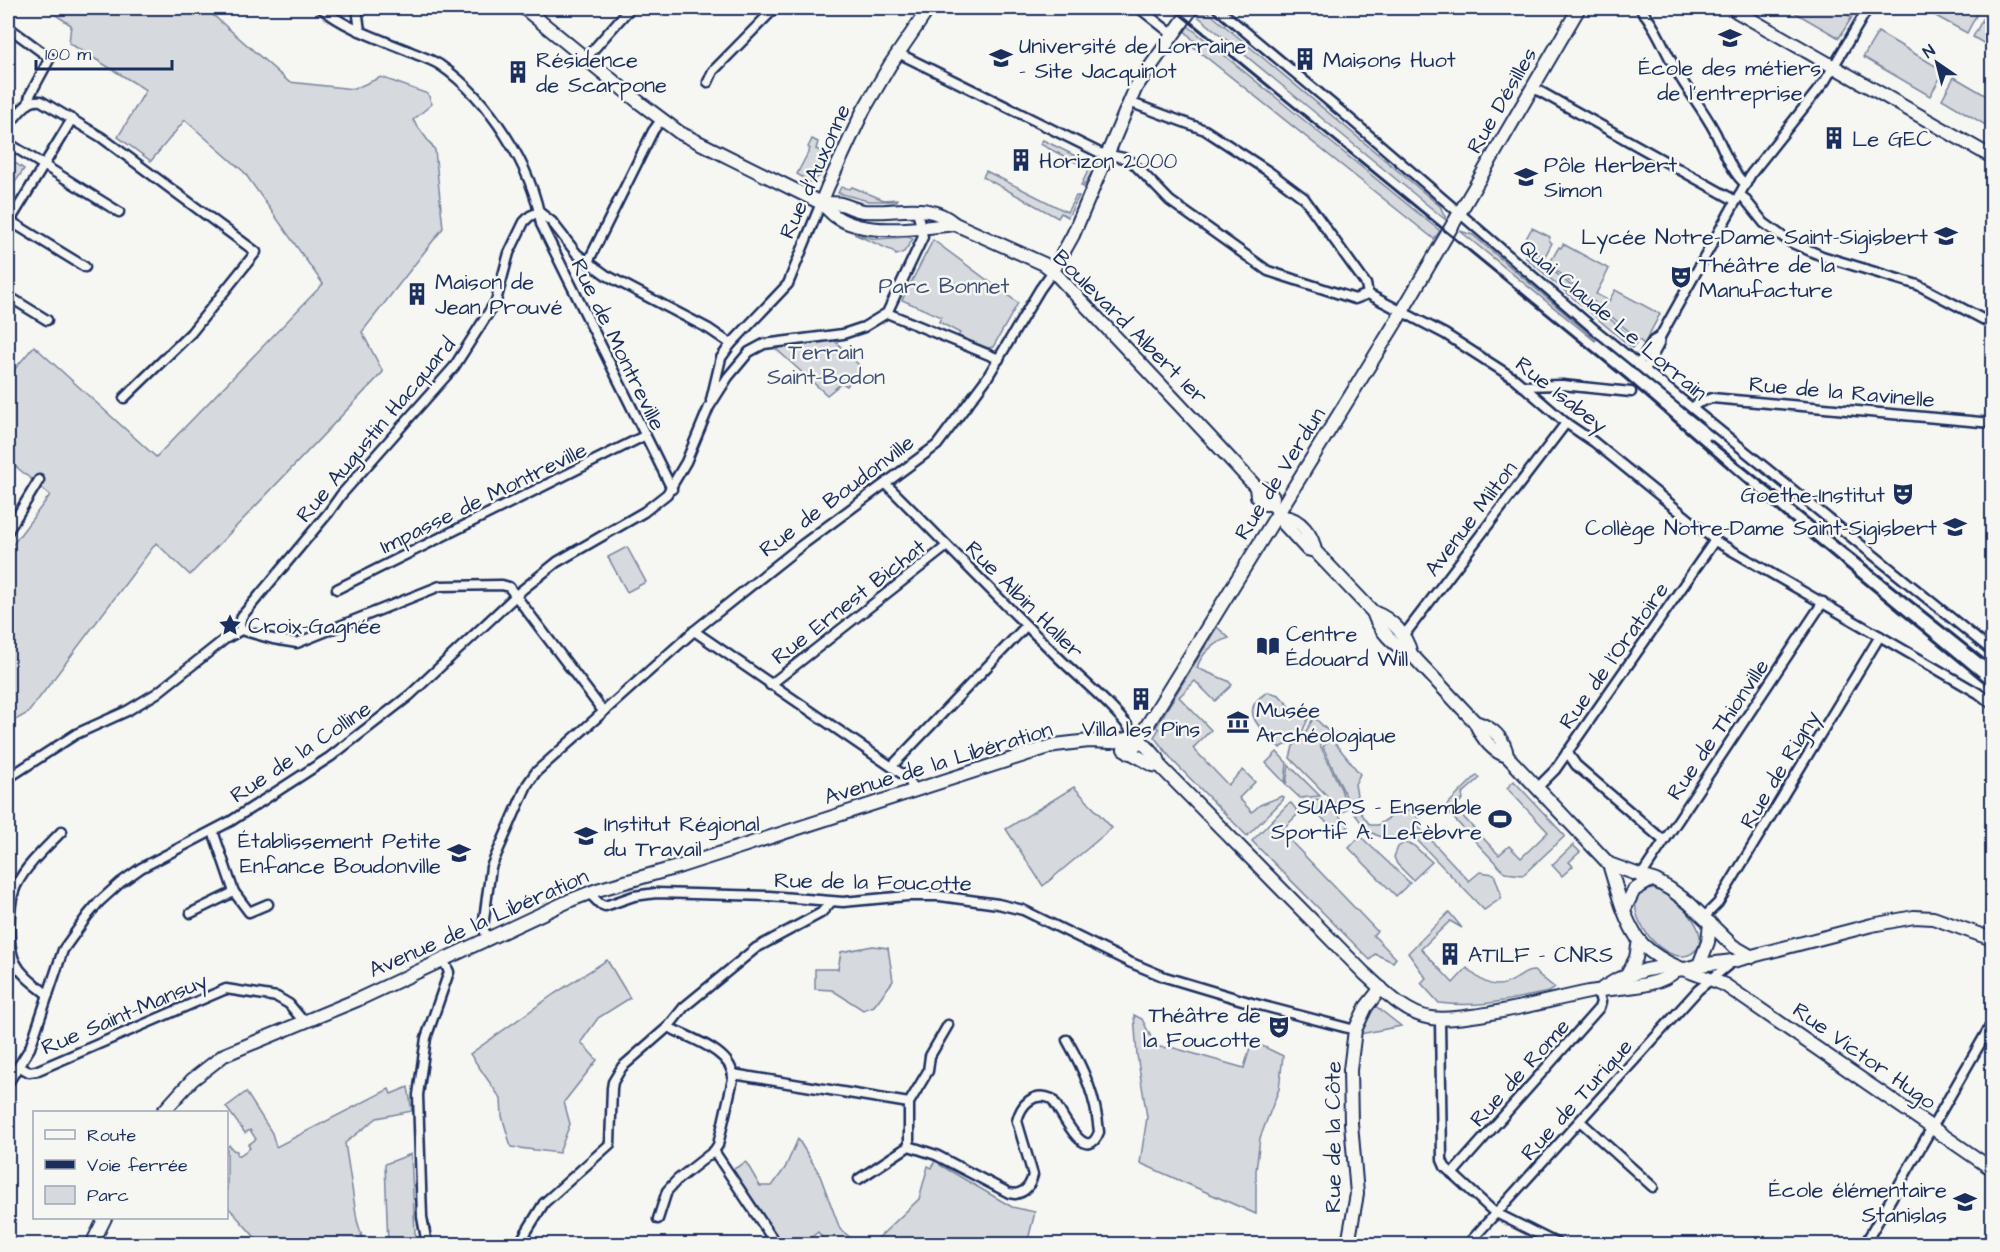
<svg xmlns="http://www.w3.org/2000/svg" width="2000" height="1252" font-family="'Architects Daughter',sans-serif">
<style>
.green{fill:#d6d9dd;stroke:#78849e;stroke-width:1.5}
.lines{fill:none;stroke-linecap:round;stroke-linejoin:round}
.street-casing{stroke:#1b2f5e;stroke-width:13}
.secondary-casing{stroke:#1b2f5e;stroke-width:16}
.street{stroke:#f6f6f2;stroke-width:8}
.secondary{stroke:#f6f6f2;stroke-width:12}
.rail{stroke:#1b2f5e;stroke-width:3}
.labels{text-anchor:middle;stroke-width:5;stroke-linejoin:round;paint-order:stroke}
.poi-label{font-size:22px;fill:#1b2f5e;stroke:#f6f6f2;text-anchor:start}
.street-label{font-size:22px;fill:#1b2f5e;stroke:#f6f6f2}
.park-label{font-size:22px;fill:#405177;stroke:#f6f6f2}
</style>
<rect width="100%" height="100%" fill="#f6f6f2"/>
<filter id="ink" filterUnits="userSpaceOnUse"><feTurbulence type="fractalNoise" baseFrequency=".0167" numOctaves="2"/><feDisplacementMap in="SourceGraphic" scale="12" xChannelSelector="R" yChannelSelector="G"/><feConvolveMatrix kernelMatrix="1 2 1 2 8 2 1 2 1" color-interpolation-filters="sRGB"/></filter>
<g filter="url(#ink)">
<g class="green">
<polygon points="45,8 205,8 289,82 354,89 381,77 428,94 432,104 413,120 435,150 443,228 362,332 383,372 190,575 156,543 28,713 8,724 8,551 50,495 8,460 8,377 34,346 156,457 323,284 244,172 185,120 151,161 118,137 146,90 69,43 71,25"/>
<polygon points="1787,8 1835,8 1852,17 1839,38"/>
<polygon points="1921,8 1980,8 1967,33"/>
<polygon points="1208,12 1440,206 1447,221 1195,14"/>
<polygon points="1985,15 1992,19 1992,48 1973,37"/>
<polygon points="1187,25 1440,231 1434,239 1191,45 1194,41 1185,31"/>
<polygon points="1878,32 1944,71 1930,96 1863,57"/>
<polygon points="1954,77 1992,99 1992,129 1942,99"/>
<polygon points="812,139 818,142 816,149 827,154 830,149 833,150 822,175 810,182 797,174 810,149 808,147"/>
<polygon points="1043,140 1090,163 1093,171 1083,187 1081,185 1089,169 1040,144"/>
<polygon points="8,158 24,169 12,187 8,185"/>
<polygon points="986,171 1067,212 1076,196 1079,196 1068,217 1061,213 1058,218 983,177"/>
<polygon points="841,187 850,189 852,187 884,200 897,199 897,201 868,201 838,193"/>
<polygon points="1532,228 1550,237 1549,241 1552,243 1544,258 1524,242"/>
<polygon points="1460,231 1473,235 1596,340 1595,341"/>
<polygon points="854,234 876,239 908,237 913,239 904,252 896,255 893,251"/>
<polygon points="933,240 1018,303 993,347 988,348 958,336 960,333 939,322 941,317 902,300"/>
<polygon points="1563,244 1609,269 1596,294 1609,301 1615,290 1660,314 1644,344 1549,264 1559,247 1561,248"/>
<polygon points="1523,245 1637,342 1632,348 1526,258 1527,255 1520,249"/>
<polygon points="834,340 861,367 847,386 842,383 827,395 775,348"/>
<polygon points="627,547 646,582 627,592 608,557"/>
<path d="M1217,627L1229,638C1215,642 1201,653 1197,668L1228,681L1232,685L1215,701L1195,681L1179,697L1211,730L1193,748L1228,785L1243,770L1255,782L1239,798L1252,812L1260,805L1282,796L1284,797L1283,800L1247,836L1174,762L1154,737L1159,729L1156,727Z"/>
<path d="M1268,692L1279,695L1296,713L1303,707L1310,714L1300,737L1280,748C1264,731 1234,711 1268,692Z"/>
<polygon points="1314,717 1329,732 1329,736 1320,745 1341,789 1347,809 1343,812 1290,758 1293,746 1301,740"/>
<polygon points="1331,738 1360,774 1355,784 1357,795 1350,805 1323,747"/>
<polygon points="1277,752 1287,763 1285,783 1266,763"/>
<polygon points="1289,765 1320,796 1300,798 1286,785"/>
<polygon points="1477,775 1480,778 1462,794 1463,799 1454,807 1499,855 1509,846 1521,858 1548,832 1507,788 1514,781 1565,836 1523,875 1505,873 1444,808"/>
<polygon points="1074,787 1112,828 1043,886 1006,829"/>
<polygon points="1322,799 1349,826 1339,836 1309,804 1306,806 1302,802 1303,800"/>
<polygon points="1291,803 1299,813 1281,831 1374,928 1377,931 1373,935 1396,958 1393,962 1375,954 1370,960 1252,841 1287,805"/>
<path d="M1353,805H1355L1370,825H1378L1398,812L1401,816L1410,809L1419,819L1415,823L1469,881L1480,872L1494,874L1501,894L1500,899L1484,910L1418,841C1405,834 1392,840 1379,836C1366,832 1359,819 1351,809Z"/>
<polygon points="1360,836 1410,883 1396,896 1349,848"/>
<polygon points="1404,843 1413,845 1432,862 1413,880 1397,864 1394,857 1398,847"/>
<polygon points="1573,845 1580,852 1569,862 1573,866 1562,876 1552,865"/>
<path d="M1655,889C1675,897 1704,922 1700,945C1671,989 1602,889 1655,889Z"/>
<path d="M1449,912L1462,928L1450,921L1421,949L1453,983L1467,968C1482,983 1496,992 1517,978C1524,974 1526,971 1534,971L1555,988L1549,992C1509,1000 1480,1008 1439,1003L1421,983L1426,978L1408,953Z"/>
<polygon points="873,946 888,948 893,981 874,1006 863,1010 832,990 815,989 815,969 838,969 841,952"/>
<polygon points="607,960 630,998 598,1018 581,1042 597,1060 564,1102 570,1124 559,1153 511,1147 502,1116 501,1099 470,1054 554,994"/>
<polygon points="1373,1004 1401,1026 1360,1034"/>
<polygon points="1134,1015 1142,1019 1156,1047 1174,1048 1244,1068 1252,1041 1283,1056 1279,1089 1260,1138 1256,1171 1256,1214 1140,1163 1147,1117 1137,1055"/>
<polygon points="408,1087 412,1111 377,1118 345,1143 357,1220 364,1244 261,1244 227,1206 227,1147 229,1145 233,1150 237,1151 237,1155 240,1155 250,1148 248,1145 256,1139 250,1130 245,1133 226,1107 246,1092 272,1133 276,1147 389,1089 391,1094"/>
<polygon points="798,1139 819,1173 840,1229 858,1244 827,1244 818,1232 803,1244 779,1244 730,1171 746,1162 760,1186 772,1186 785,1168"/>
<polygon points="411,1154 415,1233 418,1244 388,1244 385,1164"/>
<polygon points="935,1160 940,1163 940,1165 1012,1207 1035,1212 1027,1244 872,1244 919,1199 928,1166 932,1168"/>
</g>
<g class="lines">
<g class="street-casing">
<g id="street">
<path d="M321,8C347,29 380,39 411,52C420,56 432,60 440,65C488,98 533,167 541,224L672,489"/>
<polyline points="357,8 360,31"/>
<polyline points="1139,8 1172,34"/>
<polyline points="1217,8 1349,118 1593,328 1992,651"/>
<path d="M1640,8C1660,31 1668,60 1685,85C1695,100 1706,115 1715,132C1722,146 1733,176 1746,184"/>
<polyline points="8,27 50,58 30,95 28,104"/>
<polyline points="898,53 1100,153 1124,158 1132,162 1170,201 1268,271 1355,299 1368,294"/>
<polyline points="586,58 630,8"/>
<polyline points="708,82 713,71 775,8"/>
<polyline points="1532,87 1736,201"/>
<polyline points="1129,102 1205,130 1268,171 1304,198 1366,284 1368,294"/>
<path d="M8,126C17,116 27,98 41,101L101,137L256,252L191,333L124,398"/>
<polyline points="8,143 119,212"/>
<polyline points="1739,195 1744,198 1764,223 1790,242 1822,256 1918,285 1992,324"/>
<polyline points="539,212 552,222 577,254 606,275 709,329 731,344"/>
<polyline points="10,221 85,267"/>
<polyline points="8,224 72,119"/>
<polyline points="588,262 653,131 661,120"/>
<polyline points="1368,294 1445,334 1515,379 1566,423 1594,442 1717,542 1978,693 1992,704"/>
<polyline points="8,296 47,320"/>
<polyline points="887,313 999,359"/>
<polyline points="1638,365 1653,341 1660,337"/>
<polyline points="1645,370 1659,344 1660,337 1751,174 1825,81 1868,8"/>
<polyline points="1522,386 1562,385 1631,392"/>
<polyline points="711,400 721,358 731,344 788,284 821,203"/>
<polyline points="1692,408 1698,403 1712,398 1992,423"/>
<path d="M886,484C943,541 1000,600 1058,657C1080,679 1124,714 1137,740"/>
<polyline points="8,531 39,480"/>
<polyline points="337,589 644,436"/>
<polyline points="241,630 240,623 242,616 329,512 341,495 454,367 496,301 509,253 524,222 530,216 539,212"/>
<polyline points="694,631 908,778 914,791"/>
<polyline points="1402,634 1408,630 1566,423"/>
<polyline points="770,685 947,546"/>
<polyline points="1567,752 1576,765 1664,841"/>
<polyline points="892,766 1026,626"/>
<polyline points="8,778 76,734 127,711 157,693 225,639 241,630 273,639 297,643 440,586 502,585 509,587 603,711"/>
<polyline points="1537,788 1555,770 1715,540"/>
<polyline points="213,831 234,892 249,912 268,904"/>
<polyline points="1641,876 1823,602"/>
<polyline points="589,893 600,904 605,906 634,896 656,893 769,896 843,902 907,896 940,896 998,904 1023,910 1129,962 1165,977 1252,1003 1355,1030"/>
<polyline points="191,913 234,892"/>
<polyline points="1704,917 1718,903 1880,636"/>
<polyline points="487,938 483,927 491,867 527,785 536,772 694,631 802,545 937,445 987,378 1040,289 1053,271"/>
<path d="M48,995C36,985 22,976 15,962C7,945 8,901 17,884C27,864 47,847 62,831"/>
<polyline points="1440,1019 1442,1160 1445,1167 1494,1212 1558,1244"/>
<polyline points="20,1067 29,1072 36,1071 226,989 277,997 289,1004 304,1022"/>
<polyline points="733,1074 909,1103"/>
<polyline points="8,1083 30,1048 63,950 88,915 99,902 120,883 141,868 231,821 330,757 410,695 522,590 557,562 644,512 667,494 686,462 709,407 728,377 749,352 764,344 843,334 864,327 887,313 923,237 917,210"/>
<polyline points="1581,1122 1653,1187"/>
<polyline points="909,1146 909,1103 928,1071 930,1056 948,1025"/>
<polyline points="714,1151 776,1244"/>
<polyline points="1452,1174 1599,1008 1601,1002 1599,995 1602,989"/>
<path d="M859,1179L909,1146L936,1155L1009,1193L1015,1194C1026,1192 1030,1186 1033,1175L1017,1121C1021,1104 1034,1091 1052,1099C1060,1108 1085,1168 1099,1132C1096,1097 1084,1070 1067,1040"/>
<path d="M658,1219L667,1191L677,1180L714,1151L718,1145L733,1079C734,1051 689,1038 668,1027"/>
<polyline points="427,1244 422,1217 418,1095 426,1038 449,972 443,959"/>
<polyline points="519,1244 544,1203 610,1144 612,1088 613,1082 622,1067 668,1027 684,1007 756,948 821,913 831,902"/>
<polyline points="1468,1244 1698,990 1732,962"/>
<polyline points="1865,1244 1992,1023"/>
</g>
</g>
<g class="secondary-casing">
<g id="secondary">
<path d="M524,8L640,103L680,133L821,203C826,207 830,212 835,216C864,237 922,228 955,224"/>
<polyline points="1735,8 1736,11 1992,157"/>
<path d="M821,203C828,203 835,203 841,204C849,206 855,210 864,211C898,214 926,200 955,224L1044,264L1053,271C1121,343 1189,414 1256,487L1257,496L1264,504H1272"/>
<polyline points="821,203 828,186 863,111 890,65 929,8"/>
<polyline points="1053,271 1073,235 1136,87 1192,8"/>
<path d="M1256,487L1266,489L1273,497L1272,504L1284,517C1300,518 1313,536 1315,551"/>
<path d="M1284,517V524L1307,549L1315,551L1373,612C1379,630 1394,646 1411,654L1475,722C1481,736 1491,751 1507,756L1609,864L1656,881L1670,889L1689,903L1733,946L1752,957"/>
<path d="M1373,612C1392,619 1406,634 1411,654"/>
<path d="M1475,722C1491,727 1505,738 1507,756"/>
<polyline points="1124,749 1153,765 1160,766"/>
<polyline points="1130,753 1396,322 1579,8"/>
<path d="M1609,864C1617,889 1623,917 1638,939C1658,965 1697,973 1725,985L1992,1169"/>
<polyline points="1624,910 1634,890 1651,880"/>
<polyline points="1699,965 1708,942 1710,923"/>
<polyline points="1626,977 1636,958 1639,940"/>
<polyline points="1603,988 1618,979 1646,970 1662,967 1676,970 1685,969 1699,965 1733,961 1872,925 1914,917 1933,918 1992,939"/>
<path d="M163,1112L192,1080L224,1055L357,1000L571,900L597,890L681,866L1055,745L1089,741L1111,742L1132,738L1143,743L1150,750L1158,759L1160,766L1364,973C1383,990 1405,1014 1431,1018C1445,1020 1459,1018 1472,1016C1512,1011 1550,1000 1589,992C1613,987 1659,989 1676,970"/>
<polyline points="92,1244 105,1218"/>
<polyline points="1348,1244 1357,1194 1351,1123 1350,1070 1355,1030 1366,1007 1381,988"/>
</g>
</g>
<use href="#street" class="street"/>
<use href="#secondary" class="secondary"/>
<g class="rail">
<polyline points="1173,8 1625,378 1784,516 1992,688"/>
<polyline points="1710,440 1992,666"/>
</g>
</g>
</g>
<defs>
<g id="university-bare" transform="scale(1.8)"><path d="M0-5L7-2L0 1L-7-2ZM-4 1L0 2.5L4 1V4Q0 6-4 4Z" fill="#1b2f5e" stroke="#f6f6f2" stroke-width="2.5" paint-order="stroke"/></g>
<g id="building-bare" transform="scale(1.8)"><path d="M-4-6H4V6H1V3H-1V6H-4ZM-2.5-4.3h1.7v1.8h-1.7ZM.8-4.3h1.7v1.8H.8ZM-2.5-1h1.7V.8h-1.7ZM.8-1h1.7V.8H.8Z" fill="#1b2f5e" stroke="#f6f6f2" stroke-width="2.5" paint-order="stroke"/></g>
<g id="school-bare" transform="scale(1.8)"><path d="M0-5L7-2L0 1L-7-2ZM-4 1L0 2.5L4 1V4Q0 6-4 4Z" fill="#1b2f5e" stroke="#f6f6f2" stroke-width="2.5" paint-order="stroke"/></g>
<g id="theatre-bare" transform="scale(1.8)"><path d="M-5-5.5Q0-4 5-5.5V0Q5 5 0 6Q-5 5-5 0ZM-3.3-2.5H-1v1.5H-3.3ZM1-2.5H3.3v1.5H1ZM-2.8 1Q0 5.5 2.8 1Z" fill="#1b2f5e" stroke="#f6f6f2" stroke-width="2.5" paint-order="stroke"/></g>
<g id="sight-bare" transform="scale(1.8)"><path d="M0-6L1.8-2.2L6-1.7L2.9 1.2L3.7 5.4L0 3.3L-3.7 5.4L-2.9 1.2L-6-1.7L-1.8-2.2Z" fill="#1b2f5e" stroke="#f6f6f2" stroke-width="2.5" paint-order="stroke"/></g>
<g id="library-bare" transform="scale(1.8)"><path d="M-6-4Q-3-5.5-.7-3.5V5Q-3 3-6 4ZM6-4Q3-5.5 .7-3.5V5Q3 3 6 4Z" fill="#1b2f5e" stroke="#f6f6f2" stroke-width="2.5" paint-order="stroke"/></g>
<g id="museum-bare" transform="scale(1.8)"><path d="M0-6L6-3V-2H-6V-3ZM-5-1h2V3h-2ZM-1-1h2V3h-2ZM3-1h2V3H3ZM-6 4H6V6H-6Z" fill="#1b2f5e" stroke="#f6f6f2" stroke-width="2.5" paint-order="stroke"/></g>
<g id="stadium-bare" transform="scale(1.8)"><path d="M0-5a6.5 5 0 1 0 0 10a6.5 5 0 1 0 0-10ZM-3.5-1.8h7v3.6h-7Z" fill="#1b2f5e" stroke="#f6f6f2" stroke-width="2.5" paint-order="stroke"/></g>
</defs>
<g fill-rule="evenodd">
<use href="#university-bare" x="1730" y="38"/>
<use href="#university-bare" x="1001" y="58"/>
<use href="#building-bare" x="1305" y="59"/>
<use href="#building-bare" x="518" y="72"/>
<use href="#building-bare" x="1834" y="138"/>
<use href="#building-bare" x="1021" y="160"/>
<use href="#university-bare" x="1526" y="177"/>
<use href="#school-bare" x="1946" y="236"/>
<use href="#theatre-bare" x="1681" y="277"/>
<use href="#building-bare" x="417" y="294"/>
<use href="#theatre-bare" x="1903" y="494"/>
<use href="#school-bare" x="1955" y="527"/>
<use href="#sight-bare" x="230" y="625"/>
<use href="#library-bare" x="1268" y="646"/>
<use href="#building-bare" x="1141" y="699"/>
<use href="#museum-bare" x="1238" y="722"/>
<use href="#stadium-bare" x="1500" y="819"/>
<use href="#university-bare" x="586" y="836"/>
<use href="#school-bare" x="459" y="853"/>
<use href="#building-bare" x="1450" y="954"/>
<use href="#theatre-bare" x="1279" y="1027"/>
<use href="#school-bare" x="1965" y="1202"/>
</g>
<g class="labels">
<g class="poi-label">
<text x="1019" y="53">Université de Lorraine<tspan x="1019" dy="25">- Site Jacquinot</tspan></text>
<text x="536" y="67">Résidence<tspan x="536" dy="25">de Scarpone</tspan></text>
<text x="1323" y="67">Maisons Huot</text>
<text x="1730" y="75" text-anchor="middle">École des métiers<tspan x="1730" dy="25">de l'entreprise</tspan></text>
<text x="1852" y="146">Le GEC</text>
<text x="1039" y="168">Horizon 2000</text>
<text x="1544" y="172">Pôle Herbert<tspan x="1544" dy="25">Simon</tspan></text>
<text x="1928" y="244" text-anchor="end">Lycée Notre-Dame Saint-Sigisbert</text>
<text x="1699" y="272">Théâtre de la<tspan x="1699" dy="25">Manufacture</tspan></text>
<text x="435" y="289">Maison de<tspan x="435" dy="25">Jean Prouvé</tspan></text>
<text x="1885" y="502" text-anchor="end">Goethe-Institut</text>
<text x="1937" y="535" text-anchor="end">Collège Notre-Dame Saint-Sigisbert</text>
<text x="248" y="633">Croix-Gagnée</text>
<text x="1286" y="641">Centre<tspan x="1286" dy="25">Édouard Will</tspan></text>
<text x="1256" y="717">Musée<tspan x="1256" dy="25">Archéologique</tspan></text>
<text x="1141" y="736" text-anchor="middle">Villa les Pins</text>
<text x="1482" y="814" text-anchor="end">SUAPS - Ensemble<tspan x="1482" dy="25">Sportif A. Lefèbvre</tspan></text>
<text x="604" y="831">Institut Régional<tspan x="604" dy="25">du Travail</tspan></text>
<text x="441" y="848" text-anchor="end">Établissement Petite<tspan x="441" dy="25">Enfance Boudonville</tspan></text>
<text x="1468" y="962">ATILF - CNRS</text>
<text x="1261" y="1022" text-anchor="end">Théâtre de<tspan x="1261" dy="25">la Foucotte</tspan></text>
<text x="1947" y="1197" text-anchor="end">École élémentaire<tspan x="1947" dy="25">Stanislas</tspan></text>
</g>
<g class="street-label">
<text transform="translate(1501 100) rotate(-60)" y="8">Rue Désilles</text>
<text transform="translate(814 171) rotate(-66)" y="8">Rue d'Auxonne</text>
<text transform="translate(1614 319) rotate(40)" y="8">Quai Claude Le Lorrain</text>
<text transform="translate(1131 326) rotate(45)" y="8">Boulevard Albert 1er</text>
<text transform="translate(619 344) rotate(64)" y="8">Rue de Montreville</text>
<text transform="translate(1842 391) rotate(5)" y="8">Rue de la Ravinelle</text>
<text transform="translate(1562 394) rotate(38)" y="8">Rue Isabey</text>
<text transform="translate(375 429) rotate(-50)" y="8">Rue Augustin Hacquard</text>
<text transform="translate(1279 473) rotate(-58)" y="8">Rue de Verdun</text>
<text transform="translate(836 495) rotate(-37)" y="8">Rue de Boudonville</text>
<text transform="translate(483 497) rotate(-26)" y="8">Impasse de Montreville</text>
<text transform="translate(1470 518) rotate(-53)" y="8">Avenue Milton</text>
<text transform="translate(1025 599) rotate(45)" y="8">Rue Albin Haller</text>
<text transform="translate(848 601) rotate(-38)" y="8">Rue Ernest Bichat</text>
<text transform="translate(1613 655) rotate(-55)" y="8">Rue de l'Oratoire</text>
<text transform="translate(1717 729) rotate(-56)" y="8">Rue de Thionville</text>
<text transform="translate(300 751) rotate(-34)" y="8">Rue de la Colline</text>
<text transform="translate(938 762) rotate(-17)" y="8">Avenue de la Libération</text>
<text transform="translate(1779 769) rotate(-59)" y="8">Rue de Rigny</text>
<text transform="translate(873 881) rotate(1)" y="8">Rue de la Foucotte</text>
<text transform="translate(478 922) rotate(-24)" y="8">Avenue de la Libération</text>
<text transform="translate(124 1013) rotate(-23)" y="8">Rue Saint-Mansuy</text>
<text transform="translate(1865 1055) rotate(35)" y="8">Rue Victor Hugo</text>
<text transform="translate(1519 1072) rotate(-48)" y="8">Rue de Rome</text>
<text transform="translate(1576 1099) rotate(-48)" y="8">Rue de Turique</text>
<text transform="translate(1332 1137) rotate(-90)" y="8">Rue de la Côte</text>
</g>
<g class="park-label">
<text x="944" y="293">Parc Bonnet</text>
<text x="826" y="359">Terrain<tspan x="826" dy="25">Saint-Bodon</tspan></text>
</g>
</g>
<rect width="2000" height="1252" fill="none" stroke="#f6f6f2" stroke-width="30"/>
<rect x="15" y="15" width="1970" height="1222" fill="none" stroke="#1b2f5e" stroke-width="2" filter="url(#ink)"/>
<rect x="33" y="1111" width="195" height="108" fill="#f6f6f2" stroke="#9ea6b7" stroke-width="1.5"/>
<rect x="45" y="1130" width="30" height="9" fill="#f6f6f2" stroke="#9ea6b7" stroke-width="1.5"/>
<text x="87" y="1141" font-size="18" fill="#1b2f5e">Route</text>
<rect x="45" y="1160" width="30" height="9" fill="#1b2f5e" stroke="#9ea6b7" stroke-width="1.5"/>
<text x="87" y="1171" font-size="18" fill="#1b2f5e">Voie ferrée</text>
<rect x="45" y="1186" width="30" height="18" fill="#d6d9dd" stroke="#9ea6b7" stroke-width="1.5"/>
<text x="87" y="1201" font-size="18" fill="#1b2f5e">Parc</text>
<g transform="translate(1937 63) rotate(325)" stroke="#f6f6f2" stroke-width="4.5" paint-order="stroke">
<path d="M0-4.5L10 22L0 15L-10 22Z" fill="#1b2f5e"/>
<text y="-9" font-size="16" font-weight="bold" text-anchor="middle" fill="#1b2f5e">N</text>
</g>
<path d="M36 60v9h136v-9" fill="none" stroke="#1b2f5e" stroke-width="3"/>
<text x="45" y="60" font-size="18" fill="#1b2f5e" stroke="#f6f6f2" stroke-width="4.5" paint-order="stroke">100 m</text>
</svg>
